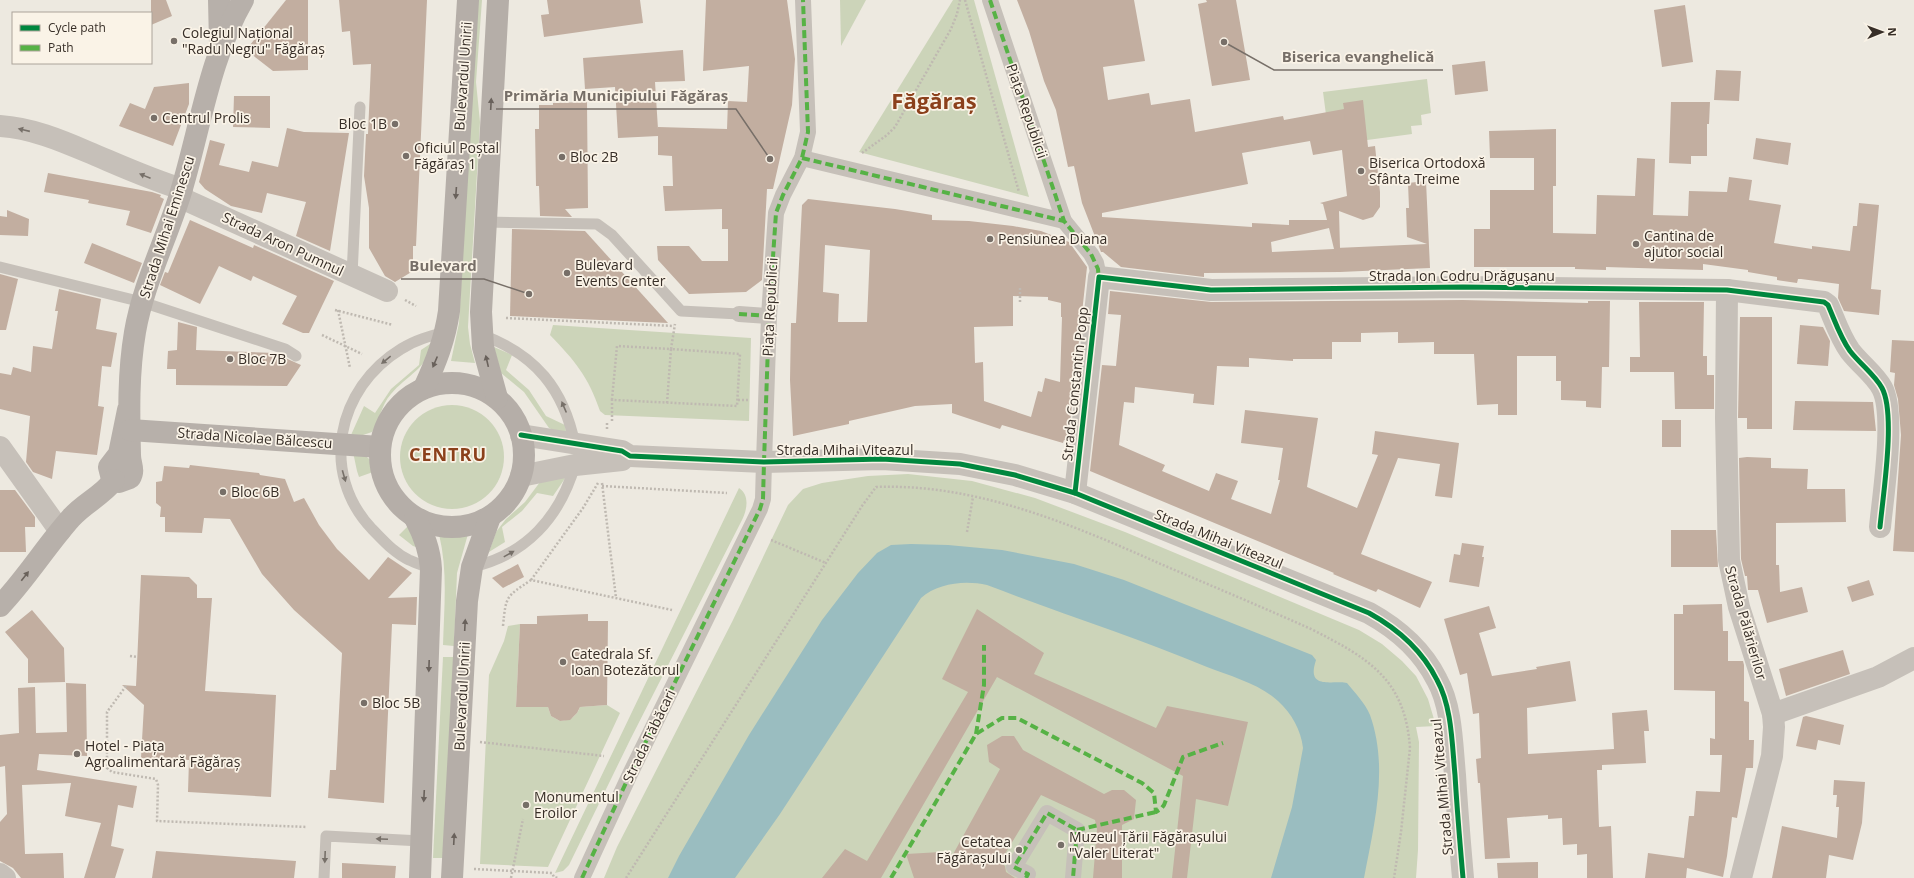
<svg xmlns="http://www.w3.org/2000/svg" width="1914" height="878" font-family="'Open Sans',sans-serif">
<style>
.green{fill:#ccd4b9}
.water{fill:#9abdc0}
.building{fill:#c2aea0;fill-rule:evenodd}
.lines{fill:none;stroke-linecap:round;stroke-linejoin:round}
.path{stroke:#bfb9b1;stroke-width:2.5;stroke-dasharray:2 2;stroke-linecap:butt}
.service{stroke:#c6c0b9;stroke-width:11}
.pedestrian{stroke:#c6c0b9;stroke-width:16}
.minor{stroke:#c6c0b9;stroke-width:22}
.tertiary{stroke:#c6c0b9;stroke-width:22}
.secondary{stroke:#b7b0aa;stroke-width:22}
.primary{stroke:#b5aea8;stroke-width:22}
.quiet{stroke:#56b245;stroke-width:4;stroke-dasharray:8 4;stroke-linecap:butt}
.cycleway-casing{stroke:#faf3e7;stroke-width:8}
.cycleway{stroke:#00873e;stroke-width:5}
.oneway{fill:#69615b}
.oneway2{fill:#777069}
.oneway3{fill:#6a625b}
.poi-dot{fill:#776f68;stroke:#faf3e7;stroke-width:1.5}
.labels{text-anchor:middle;stroke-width:3.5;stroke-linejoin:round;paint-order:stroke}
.poi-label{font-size:14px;fill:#372e27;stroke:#faf3e7;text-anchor:start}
.street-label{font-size:14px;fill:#372e27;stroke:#faf3e7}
.district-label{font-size:18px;font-weight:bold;letter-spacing:1px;fill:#8b401b;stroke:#faf3e7}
.town-label{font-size:22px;font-weight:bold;fill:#8b401b;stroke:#faf3e7}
.leader{fill:none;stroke:#776f68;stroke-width:1.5}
.callout-dot{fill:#776f68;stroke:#faf3e7;stroke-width:1.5}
.callout-label{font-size:15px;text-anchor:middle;font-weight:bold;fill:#776f68;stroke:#faf3e7;stroke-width:3.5;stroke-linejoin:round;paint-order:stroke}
</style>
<rect width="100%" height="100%" fill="#ede9e0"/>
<g class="green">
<polygon points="477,0 482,0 476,82 480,122 468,327 470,344 475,363 451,361 459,323"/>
<polygon points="840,0 866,0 841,46"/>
<polygon points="953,0 974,0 1029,197 859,152"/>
<polygon points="1427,79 1431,113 1421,115 1422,125 1411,126 1412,134 1330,145 1323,92"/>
<path d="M553,325L751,338L749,421L605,415L600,411C588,376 575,361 550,335Z"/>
<path d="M433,342C430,366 405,377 391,394C381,405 380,420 372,432L363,435H351L364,406L375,413L391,389L419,365L421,350Z"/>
<polygon points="494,347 512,355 506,370 529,390 546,416 565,425 567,437 549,428 524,392 501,373"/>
<circle cx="452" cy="457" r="52"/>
<path d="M353,452L363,454L373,462L381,482L392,502L411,520L419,548L413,546L399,535L409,525C392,509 381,494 373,472L359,477L357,471Z"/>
<polygon points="568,474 553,496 537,493 522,511 502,527 505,542 489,552 496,532 506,519 525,502 540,482"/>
<polygon points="908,474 972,481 1035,498 1125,532 1359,630 1382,644 1402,661 1416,676 1428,699 1436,726 1416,727 1419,742 1418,850 1416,878 604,878 617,847 732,622 788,505 803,489 822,483 868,476"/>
<path d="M739,488C750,495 747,510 742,520L631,738L569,865L563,871L555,873Z"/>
<path d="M439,534H468L457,573L454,646L443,645C444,608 448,571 439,534Z"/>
<path d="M520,624L516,707H548L551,716L560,721C571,720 576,717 580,707L607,705L620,713L548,867L480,864L489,675L504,641L508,626Z"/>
<polygon points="443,657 454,657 444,858 433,858"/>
</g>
<path class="water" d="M911,544L948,545L1002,550L1074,564L1124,580L1312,655L1316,660C1306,690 1331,680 1347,683C1355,693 1365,703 1370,715C1389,768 1374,825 1364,878H1271L1292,807L1303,748C1301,730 1292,714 1278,701C1260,684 1230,676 1207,667C1135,637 1060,613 987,585C965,580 938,583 921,598L780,814L735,878H668L679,856L749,735L822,620L858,573L877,553L891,545Z"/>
<g class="building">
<polygon points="151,0 166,0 172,16 151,25"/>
<polygon points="286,0 308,0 308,70 273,71 246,50"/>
<polygon points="339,0 427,0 416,246 413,246 413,271 395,282 385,276 369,248 369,208 364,176 366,134 368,134 371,64 353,65 350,31 342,32"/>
<polygon points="547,0 640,0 643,23 544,37 541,15 549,14"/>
<polygon points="706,0 787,0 795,59 792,105 773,189 767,189 762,280 746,292 689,294 658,260 657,246 689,246 702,261 728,261 728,229 722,229 722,209 665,211 663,186 673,186 672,156 658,155 658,136 618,138 615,87 585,89 583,58 683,50 685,81 655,82 658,129 658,127 727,129 728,101 747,102 749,66 703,71"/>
<path d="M1017,0H1134L1145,61L1103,67L1108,100L1149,93L1151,105L1190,99L1195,132L1283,116L1284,120L1344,109L1343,103L1363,100L1368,147L1375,146L1380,192V207L1373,217L1363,220L1339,211L1340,248H1336L1427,244L1407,237L1406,208H1409L1408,183L1426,181L1430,268L1340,272L1204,273V277L1121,267L1103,252H1101L1082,203L1074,166L1068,167L1056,110L1044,81L1029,31ZM1310,141L1313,155L1342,150L1347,196L1320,203L1323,204L1327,220H1289V225L1252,223V227L1102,217V213L1248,184L1242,153ZM1329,228L1334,249L1272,252L1271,242Z"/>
<polygon points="1206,0 1236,0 1250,80 1212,86 1198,4 1207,2"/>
<polygon points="1685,5 1693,62 1662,67 1654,10"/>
<polygon points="1485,61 1488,91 1455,95 1452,65"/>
<polygon points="1716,70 1741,71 1739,101 1714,100"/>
<polygon points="189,83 189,104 173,146 119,126 130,103 145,109 154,87"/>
<polygon points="234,96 270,96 270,128 233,127"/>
<polygon points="587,102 588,208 565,209 572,217 540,216 539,186 536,186 535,129 539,129 539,105 553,105 553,103"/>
<polygon points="1671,102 1710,102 1709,124 1707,124 1707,156 1691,156 1691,164 1669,163"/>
<polygon points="287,128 304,132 349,133 330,251 296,236 306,202 267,193 262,213 231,206 205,189 199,182 210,140 225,144 219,165 249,172 252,161 278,167"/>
<polygon points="1556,129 1556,186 1553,186 1553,233 1596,234 1597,195 1635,196 1637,158 1655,159 1653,215 1688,216 1689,191 1727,192 1729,177 1752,180 1749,200 1781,205 1774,243 1812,249 1812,246 1850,251 1853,226 1857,226 1859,203 1879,205 1871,289 1881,290 1879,315 1844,311 1838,298 1839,284 1801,279 1798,279 1797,283 1777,280 1777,277 1748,272 1748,270 1703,264 1703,270 1606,267 1606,270 1575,269 1575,267 1474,267 1474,229 1490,229 1490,190 1534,190 1534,158 1490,158 1489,131"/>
<polygon points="1756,138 1791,143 1788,165 1753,159"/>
<polygon points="48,173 152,192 161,195 160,197 164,199 151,233 126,225 130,211 88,203 89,200 44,192"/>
<path d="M808,199L895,209L932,215V220L969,221L1013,226L1041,231L1069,242L1087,267L1068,441L1064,440L1063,443L1002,425L1000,429L952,413V404L915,406L849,421V424L793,436L790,380L791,323H796L802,205ZM825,245L870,250L867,322H838L839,294L823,292ZM1013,296L1048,297V300L1061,303V317H1062L1060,382L1045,378L1042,392L1038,391L1031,417L984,401L983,362L975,363L974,327L1013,326Z"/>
<polygon points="7,210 29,219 28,236 0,235 0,216 7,217"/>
<polygon points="190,220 253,248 254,245 334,281 309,333 303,333 282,324 297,296 253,276 251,281 219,266 200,304 160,285 165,272 168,273"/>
<polygon points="512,229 585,231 668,323 510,316"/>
<polygon points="92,243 142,263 134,283 84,263"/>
<polygon points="0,274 18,279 6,330 0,330"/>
<polygon points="59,289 101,299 96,329 117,333 111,367 102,366 98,406 104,407 97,455 56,451 52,479 33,472 26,462 30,416 0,409 0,373 11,375 13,367 31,372 33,346 52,349 58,311 55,311"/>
<polygon points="1110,291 1211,302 1463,300 1588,303 1588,301 1610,301 1609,367 1602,367 1601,408 1586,407 1586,401 1561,400 1561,381 1556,381 1556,356 1517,356 1517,415 1498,415 1498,404 1477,405 1474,354 1434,354 1434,342 1398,343 1398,332 1361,333 1361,342 1332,342 1332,359 1293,359 1293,361 1249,358 1249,367 1217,366 1214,405 1193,403 1194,394 1135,387 1134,403 1124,402 1119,445 1165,465 1162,471 1209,491 1216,473 1238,481 1231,499 1271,514 1280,480 1278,480 1283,448 1241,443 1245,410 1318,418 1307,487 1357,508 1378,455 1372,454 1375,431 1459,443 1452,498 1435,496 1440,464 1398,458 1361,554 1432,582 1420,608 1378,589 1376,592 1333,574 1334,573 1090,471 1102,365 1116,366 1121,315 1108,314"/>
<polygon points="1639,302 1704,302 1703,356 1707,356 1707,375 1714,375 1714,409 1675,409 1674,372 1630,372 1630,357 1640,357"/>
<polygon points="1740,317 1772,317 1772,429 1747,429 1747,418 1738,418"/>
<polygon points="178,322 197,327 196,350 274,353 301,365 287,386 176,385 176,369 167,369 168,351 177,350"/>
<polygon points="1800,325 1823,327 1830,341 1828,366 1797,364"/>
<polygon points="1892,340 1914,341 1914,552 1893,551 1901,435 1898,399 1894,385 1895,373 1890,372"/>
<polygon points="1795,401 1873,402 1876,431 1793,430"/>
<rect x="1662" y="420" width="19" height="27"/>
<polygon points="1747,457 1771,458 1771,468 1808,469 1807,489 1845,489 1846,522 1776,523 1776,565 1779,565 1780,592 1802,587 1808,612 1767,623 1758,590 1748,590 1747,576 1745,576 1741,559 1739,458"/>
<polygon points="190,465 259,473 260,475 285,479 294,502 304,498 319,525 337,549 369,580 388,557 412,573 388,598 417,597 416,625 392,624 384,803 328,798 330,770 336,770 342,653 294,610 262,574 230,519 204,518 202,533 165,532 165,517 160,517 161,507 156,503 156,482 162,481 164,466 189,468"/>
<polygon points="0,490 15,490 35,517 35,527 25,527 26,552 0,552"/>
<polygon points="1671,530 1716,530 1718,567 1671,567"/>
<polygon points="1462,543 1484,546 1482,557 1484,557 1479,587 1449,582 1454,554 1460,555"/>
<polygon points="518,564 524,577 503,588 492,578"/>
<polygon points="141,575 189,577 197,585 197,598 212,598 205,691 276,695 271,797 188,792 189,760 141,758 144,705 122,685 136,686"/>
<polygon points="1869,580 1874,595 1852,602 1847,587"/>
<polygon points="1722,604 1723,631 1728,631 1728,661 1743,661 1744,665 1744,701 1749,702 1749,740 1754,740 1753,768 1746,768 1737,818 1732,817 1727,856 1723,877 1687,868 1686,878 1645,878 1648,853 1684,858 1689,816 1694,816 1696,791 1720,792 1722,755 1710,755 1710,738 1715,739 1715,691 1674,690 1674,614 1683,614 1683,605"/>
<polygon points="1489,606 1496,628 1479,633 1492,676 1537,669 1536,667 1570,661 1576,701 1527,708 1528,754 1614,749 1612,713 1647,710 1649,731 1644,731 1646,763 1602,765 1602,770 1597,770 1599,827 1611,826 1613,878 1587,878 1587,854 1577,855 1577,844 1563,845 1562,818 1548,819 1548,815 1507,818 1510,858 1485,859 1480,783 1478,783 1476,759 1481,758 1479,713 1473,714 1467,673 1460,675 1444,619"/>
<polygon points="977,609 1044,653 1034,674 1156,728 1167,706 1248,722 1228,806 1196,799 1187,878 1172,878 1183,776 997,677 881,878 822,878 845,849 867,861 968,692 942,679"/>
<polygon points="32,610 64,648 65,682 28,683 28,659 5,632"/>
<polygon points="588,614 588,621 608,621 607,705 580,707 577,713 570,720 560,721 551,716 548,707 516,707 520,624 537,624 537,616"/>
<polygon points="1843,650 1850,674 1786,696 1779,669"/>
<polygon points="66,683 86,684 87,756 39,754 37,770 137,786 133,808 118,805 111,846 124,849 115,878 84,878 101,823 65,816 71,783 22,785 25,854 63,853 64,878 21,878 13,868 0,861 0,822 7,814 5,766 0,767 0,735 19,733 18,688 35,687 36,733 67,732"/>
<polygon points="1806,716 1844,725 1840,745 1818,740 1816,750 1796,746 1803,717"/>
<polygon points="1002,736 1014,736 1023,750 1104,794 1112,790 1124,790 1136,800 1134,819 1122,825 1122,878 1093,878 1097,829 1095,820 1041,795 1000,862 1005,866 1006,872 1015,878 914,878 906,854 941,852 951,858 1000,769 989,762 987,745"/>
<polygon points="1834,780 1865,782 1862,823 1853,860 1829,855 1826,878 1772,878 1782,826 1837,838 1839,807 1836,807 1837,795 1833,795"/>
<polygon points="156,851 296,861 294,878 152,878"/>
<polygon points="1538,862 1538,878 1498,878 1497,863"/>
<polygon points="342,863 396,866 395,878 342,878"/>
</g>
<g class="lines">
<g class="path">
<polyline points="965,0 1019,192"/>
<polyline points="862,153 887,135 895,127 951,29 957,14 960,0"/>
<polyline points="1020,288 1020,302"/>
<polyline points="405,300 416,306"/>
<polyline points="335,310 393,325"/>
<polyline points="338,310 350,368"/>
<polyline points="506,318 674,326"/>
<polyline points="322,335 362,354"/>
<polyline points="612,399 612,423"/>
<polyline points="738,400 749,400"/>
<polyline points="667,403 671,349 740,354 737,406 614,400 612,399 617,346 671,349 675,324"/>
<polyline points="607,429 607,422"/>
<polyline points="602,483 616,598"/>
<polyline points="602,486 727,493"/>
<polyline points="967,532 973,497"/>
<polyline points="771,540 826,563"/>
<polyline points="531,580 583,508 598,483"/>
<path d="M503,626C506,595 506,597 531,580L672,610"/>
<polyline points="130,656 137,657"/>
<polyline points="126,686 107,712 107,768 112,772 156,779 158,785 157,821 307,827"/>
<polyline points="480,742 604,756"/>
<polyline points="474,869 552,873 554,877 558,878"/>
<polyline points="511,878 523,819"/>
<path d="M626,878L862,506L876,487C976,483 1073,525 1163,565C1212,586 1262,607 1311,629C1368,658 1405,678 1410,748L1401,832L1394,878"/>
</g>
<g class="service">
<polyline points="485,222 597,224 612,235 681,311 739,314"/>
<polyline points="0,267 142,302 285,349 296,356"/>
<polyline points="352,275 360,107"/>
<path d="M482,335C535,354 564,389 575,445"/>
<path d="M472,567C526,555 560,517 575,465"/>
<path d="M431,569C424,566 416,563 409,560C394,553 383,540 372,529C319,473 337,388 401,349C415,340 430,336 446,332"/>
<polyline points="324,878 326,836 421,841"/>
</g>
<g class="pedestrian">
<polyline points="990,0 1064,221 1091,254 1096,263 1099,277"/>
<polyline points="802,158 1064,221"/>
<polyline points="739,314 769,316"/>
<polyline points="582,878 630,774 760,509 763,499 764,462 769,316 776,213 783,195 802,158 808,132 803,0"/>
<polyline points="1026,878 1028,874 1014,867 1047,813 1077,830 1073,878"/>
</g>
<g class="minor">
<polyline points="179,197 387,291"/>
<polyline points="1727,290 1726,418 1729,560 1739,607 1773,714 1774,727 1772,756 1741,878"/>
<polyline points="0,447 60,531"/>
<path d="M1075,493L1099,277L1211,290L1463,287L1727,290L1824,302L1828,305C1835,321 1840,337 1850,351C1860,364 1875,375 1882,388C1896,414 1883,495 1880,527"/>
<polyline points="1773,714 1878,677 1914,658"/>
<polyline points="0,874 5,878"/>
</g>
<g class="tertiary">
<path d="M0,126C31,128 60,140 88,152C119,165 149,179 182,189"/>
<path d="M521,435L622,451L630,456L764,462L882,459L960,464L1015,475L1075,493L1369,613C1398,629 1422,650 1437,680C1452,707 1452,744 1455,775C1457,809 1460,844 1463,878"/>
<polyline points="521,476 575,465 622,460"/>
</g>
<g class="secondary">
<polyline points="219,0 220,43"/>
<path d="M128,410L119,454L109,467L112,479L119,482L130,478C135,470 130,464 130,455C129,414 128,373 135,332C143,285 166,240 180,195C200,130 209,59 243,0"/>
<polyline points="130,430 380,447"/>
<path d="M0,606C26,579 46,546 71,518C84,503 102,496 114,480"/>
</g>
<g class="primary">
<circle cx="452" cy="455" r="72"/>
<path d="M424,388C436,362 445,339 449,311L468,0"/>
<polyline points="497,398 483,347 481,312 498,0"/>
<path d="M415,518C424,535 430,550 431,569L420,878"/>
<polyline points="452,878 467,601 472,567 490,517"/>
</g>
<g class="quiet">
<polyline points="990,0 1064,221 1091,254 1098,269 1099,281"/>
<polyline points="802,158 1064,221"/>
<polyline points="739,314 769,316"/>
<polyline points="976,734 984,685 984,645"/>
<polyline points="1077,830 1156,812"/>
<polyline points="582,878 630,774 760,509 763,499 764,462 769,316 776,213 783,195 802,158 808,132 803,0"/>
<polyline points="891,878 976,734 1002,718 1017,718 1142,783 1154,793 1156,812 1161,809 1164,805 1183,757 1223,743"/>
<polyline points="1026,878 1028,874 1014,867 1047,813 1077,830 1073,878"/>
</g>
<g class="cycleway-casing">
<g id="cycleway">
<path d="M521,435L622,451L630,456L764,462L882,459L960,464L1015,475L1075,493L1369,613C1398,629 1422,650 1437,680C1452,707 1452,744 1455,775C1457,809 1460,844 1463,878"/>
<path d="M1075,493L1099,277L1211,290L1463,287L1727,290L1824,302L1828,305C1835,321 1840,337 1850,351C1860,364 1875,375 1882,388C1896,414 1883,495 1880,527"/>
</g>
</g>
<use href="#cycleway" class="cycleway"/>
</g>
<defs><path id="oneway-solid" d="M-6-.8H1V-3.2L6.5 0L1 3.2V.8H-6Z"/></defs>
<g class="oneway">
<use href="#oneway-solid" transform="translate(491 104) rotate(-87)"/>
<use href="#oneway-solid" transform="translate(456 193) rotate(94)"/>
<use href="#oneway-solid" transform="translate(487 361) rotate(-103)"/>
<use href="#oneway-solid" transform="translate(435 362) rotate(113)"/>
<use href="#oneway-solid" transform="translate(465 625) rotate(-87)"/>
<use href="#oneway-solid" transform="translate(429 666) rotate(92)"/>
<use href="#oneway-solid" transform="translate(424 796) rotate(93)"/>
<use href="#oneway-solid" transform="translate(454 839) rotate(-87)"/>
</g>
<g class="oneway2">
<use href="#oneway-solid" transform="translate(24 130) rotate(-167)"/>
<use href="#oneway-solid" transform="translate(145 176) rotate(-158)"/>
<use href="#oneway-solid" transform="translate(386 360) rotate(141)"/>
<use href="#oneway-solid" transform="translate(564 407) rotate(-113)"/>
<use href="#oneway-solid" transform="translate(344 476) rotate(74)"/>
<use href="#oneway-solid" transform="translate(509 554) rotate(-29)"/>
<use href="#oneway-solid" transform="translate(382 839) rotate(-177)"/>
<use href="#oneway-solid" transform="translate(325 857) rotate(92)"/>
</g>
<use class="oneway3" href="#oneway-solid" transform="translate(25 576) rotate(-52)"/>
<g class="poi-dot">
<circle cx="174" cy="41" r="4"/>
<circle cx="154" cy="118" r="4"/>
<circle cx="395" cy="124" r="4"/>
<circle cx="406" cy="156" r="4"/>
<circle cx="562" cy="157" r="4"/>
<circle cx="1361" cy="171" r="4"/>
<circle cx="990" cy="239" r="4"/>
<circle cx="1636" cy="244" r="4"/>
<circle cx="567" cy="273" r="4"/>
<circle cx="230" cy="359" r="4"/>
<circle cx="223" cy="492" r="4"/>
<circle cx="563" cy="662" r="4"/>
<circle cx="364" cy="703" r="4"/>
<circle cx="77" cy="754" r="4"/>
<circle cx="526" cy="805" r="4"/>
<circle cx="1061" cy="845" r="4"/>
<circle cx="1019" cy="850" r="4"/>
</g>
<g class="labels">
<g class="poi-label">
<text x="182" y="38">Colegiul Național<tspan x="182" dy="16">"Radu Negru" Făgăraș</tspan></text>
<text x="162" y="123">Centrul Prolis</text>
<text x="387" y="129" text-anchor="end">Bloc 1B</text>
<text x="414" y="153">Oficiul Poștal<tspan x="414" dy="16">Făgăraș 1</tspan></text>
<text x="570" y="162">Bloc 2B</text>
<text x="1369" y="168">Biserica Ortodoxă<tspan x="1369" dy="16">Sfânta Treime</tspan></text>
<text x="1644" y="241">Cantina de<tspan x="1644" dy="16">ajutor social</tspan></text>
<text x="998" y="244">Pensiunea Diana</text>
<text x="575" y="270">Bulevard<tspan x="575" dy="16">Events Center</tspan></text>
<text x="238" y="364">Bloc 7B</text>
<text x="231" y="497">Bloc 6B</text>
<text x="571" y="659">Catedrala Sf.<tspan x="571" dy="16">Ioan Botezătorul</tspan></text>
<text x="372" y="708">Bloc 5B</text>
<text x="85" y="751">Hotel - Piața<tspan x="85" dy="16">Agroalimentară Făgăraș</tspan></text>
<text x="534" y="802">Monumentul<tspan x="534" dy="16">Eroilor</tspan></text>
<text x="1069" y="842">Muzeul Țării Făgărașului<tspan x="1069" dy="16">"Valer Literat"</tspan></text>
<text x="1011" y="847" text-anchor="end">Cetatea<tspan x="1011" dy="16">Făgărașului</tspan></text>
</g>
<g class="street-label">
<text transform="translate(463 76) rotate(-86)" y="5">Bulevardul Unirii</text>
<text transform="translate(1027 111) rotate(71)" y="5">Piața Republicii</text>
<text transform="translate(167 227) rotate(-72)" y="5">Strada Mihai Eminescu</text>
<text transform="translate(283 244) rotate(25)" y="5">Strada Aron Pumnul</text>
<text x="1462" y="281">Strada Ion Codru Drăguşanu</text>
<text transform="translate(770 307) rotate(-87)" y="5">Piața Republicii</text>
<text transform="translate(1075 384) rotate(-84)" y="5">Strada Constantin Popp</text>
<text transform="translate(255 438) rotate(4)" y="5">Strada Nicolae Bălcescu</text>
<text x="845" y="455">Strada Mihai Viteazul</text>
<text transform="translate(1219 539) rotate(22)" y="5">Strada Mihai Viteazul</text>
<text transform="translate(1746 623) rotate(74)" y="5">Strada Pălărierilor</text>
<text transform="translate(462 696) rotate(-87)" y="5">Bulevardul Unirii</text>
<text transform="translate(649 736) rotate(-64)" y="5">Strada Tăbăcari</text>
<text transform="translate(1442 787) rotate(-95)" y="5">Strada Mihai Viteazul</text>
</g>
<g class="district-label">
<text x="448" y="461">CENTRU</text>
</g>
<g class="town-label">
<text x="934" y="109">Făgăraș</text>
</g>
</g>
<path class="leader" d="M1224 42L1274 70H1443M770 159L736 109H496M529 294L484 279H401"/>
<g class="callout-dot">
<circle cx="1224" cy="42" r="4"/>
<circle cx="770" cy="159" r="4"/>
<circle cx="529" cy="294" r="4"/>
</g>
<g class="callout-label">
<text x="1358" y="62">Biserica evanghelică</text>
<text x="616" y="101">Primăria Municipiului Făgăraș</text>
<text x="443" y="271">Bulevard</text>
</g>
<rect x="12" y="12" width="140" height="52" fill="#faf3e7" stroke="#aca49a"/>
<rect x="20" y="25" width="20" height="6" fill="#00873e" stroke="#aca49a"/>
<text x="48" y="32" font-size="12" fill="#372e27">Cycle path</text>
<rect x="20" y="45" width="20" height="6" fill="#56b245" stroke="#aca49a"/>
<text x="48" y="52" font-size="12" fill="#372e27">Path</text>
<g transform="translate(1882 32) rotate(89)" stroke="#faf3e7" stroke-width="3" paint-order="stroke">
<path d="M0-3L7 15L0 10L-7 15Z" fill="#372e27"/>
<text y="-6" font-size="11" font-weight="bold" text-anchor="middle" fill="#372e27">N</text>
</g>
</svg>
